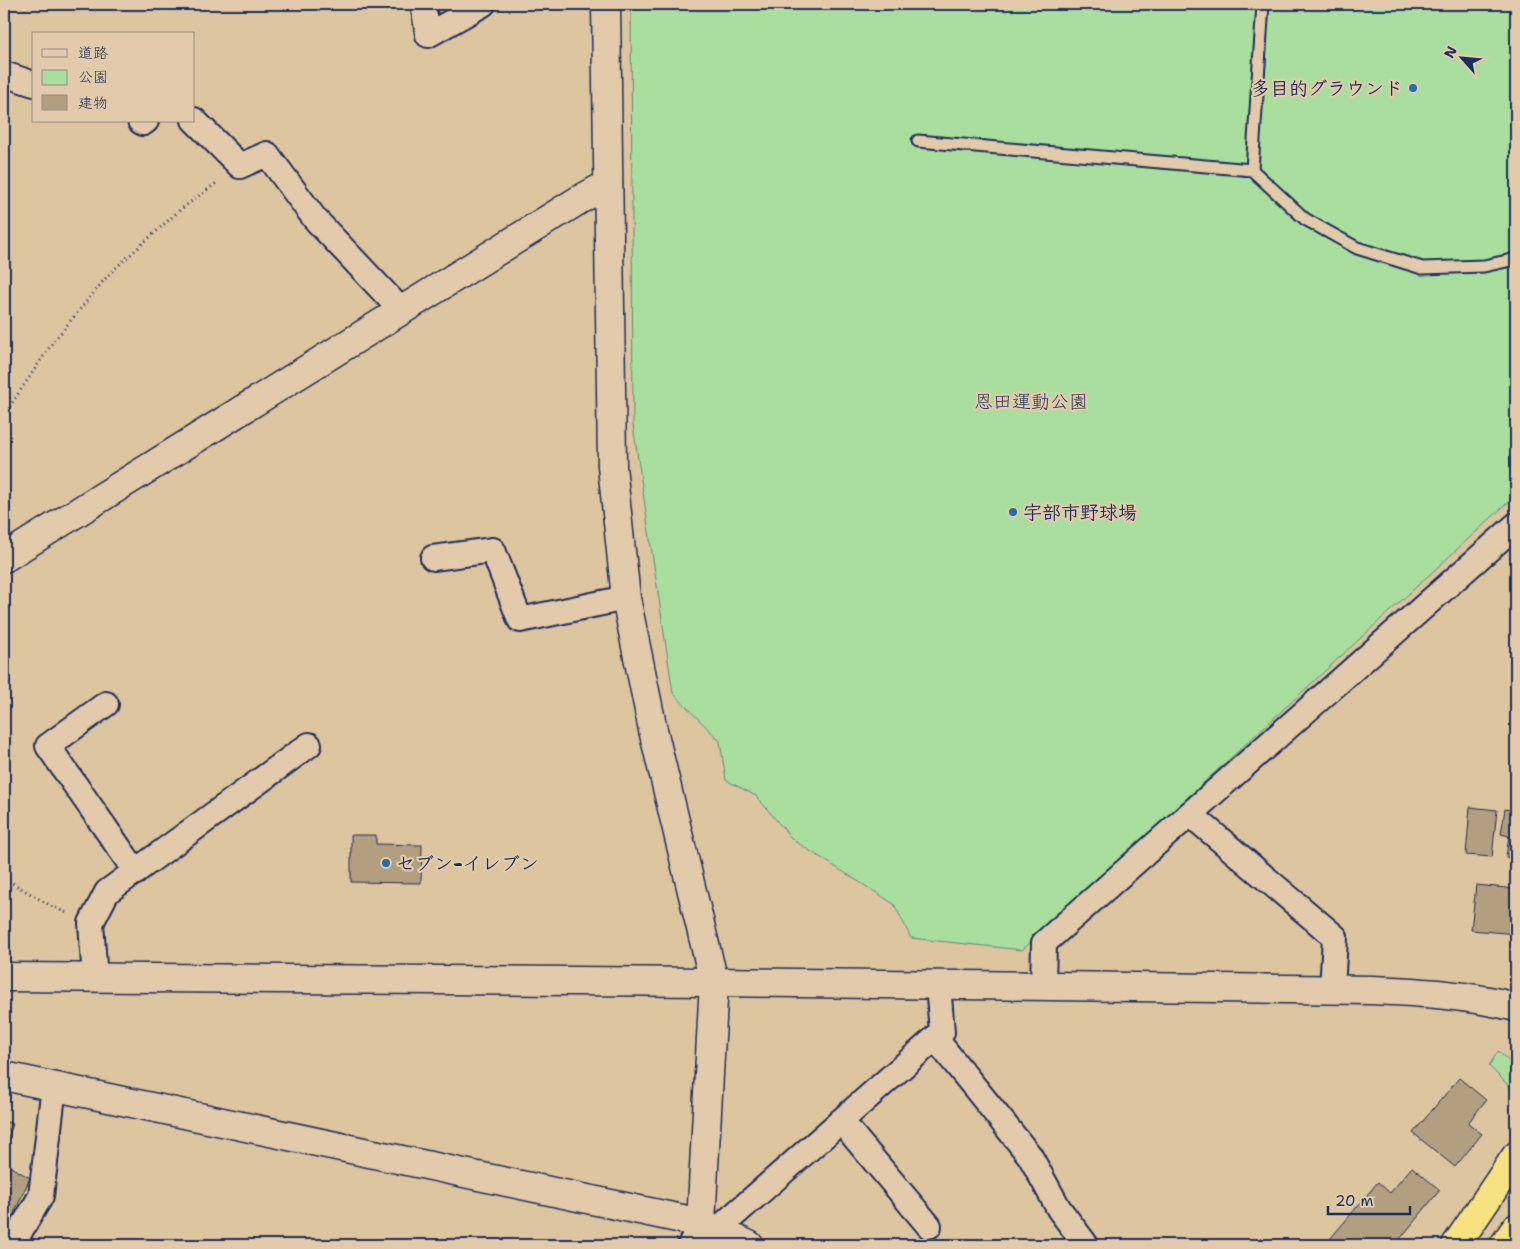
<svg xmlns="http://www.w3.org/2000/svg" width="1520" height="1249" font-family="'Shantell Sans','Klee One',sans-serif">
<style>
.green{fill:#aade9f;stroke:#62867e}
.building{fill:#b19f80;stroke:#1b2f5e}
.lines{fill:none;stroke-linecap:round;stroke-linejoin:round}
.lane-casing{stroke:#1b2f5e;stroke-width:15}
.street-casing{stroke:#1b2f5e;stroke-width:28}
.secondary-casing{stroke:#1b2f5e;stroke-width:31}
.highway-casing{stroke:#1b2f5e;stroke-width:31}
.path{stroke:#1b2f5e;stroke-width:3;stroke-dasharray:1 4;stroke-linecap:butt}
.lane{stroke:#e2caab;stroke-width:11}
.street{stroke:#e2caab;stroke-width:24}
.secondary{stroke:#e2caab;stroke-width:28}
.highway{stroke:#f6e281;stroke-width:28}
.poi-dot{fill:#1f6fb2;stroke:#e2caab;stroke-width:2}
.labels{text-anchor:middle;stroke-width:4.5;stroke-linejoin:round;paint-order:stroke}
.poi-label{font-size:19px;font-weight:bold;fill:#1b2f5e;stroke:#e2caab;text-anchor:start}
.park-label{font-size:19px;fill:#294064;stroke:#e2caab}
</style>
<rect width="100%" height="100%" fill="#ddc5a0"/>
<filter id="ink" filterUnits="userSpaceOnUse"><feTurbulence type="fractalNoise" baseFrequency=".02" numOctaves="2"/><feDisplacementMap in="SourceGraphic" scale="10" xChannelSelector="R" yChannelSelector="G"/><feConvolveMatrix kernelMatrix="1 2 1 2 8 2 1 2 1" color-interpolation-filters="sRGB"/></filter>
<g filter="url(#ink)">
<g class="green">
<polygon points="631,4 1516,4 1516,495 1022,950 911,938 894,904 793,840 756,796 726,780 720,741 673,693 633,425"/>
<path d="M1498,1051C1514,1064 1516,1073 1516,1093L1489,1066Z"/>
</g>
<g class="building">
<polygon points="1470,807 1497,810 1492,857 1466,855"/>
<polygon points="1505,809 1516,811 1516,859 1506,857 1509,836 1501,834"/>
<polygon points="351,835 376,835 376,844 422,845 421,883 351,882"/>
<polygon points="1476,885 1516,889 1516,934 1471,930"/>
<polygon points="1459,1078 1486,1100 1468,1123 1482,1134 1455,1167 1413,1133"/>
<polygon points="4,1121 13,1124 4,1150"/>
<polygon points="4,1163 30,1178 7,1229 4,1228"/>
<polygon points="1412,1167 1440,1190 1395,1245 1343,1245 1340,1242 1337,1245 1325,1245 1378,1182 1390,1193"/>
</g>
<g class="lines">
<g class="lane-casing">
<g id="lane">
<polyline points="918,141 1252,170 1305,219 1357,248 1422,268 1484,266 1516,259"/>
<polyline points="1252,170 1263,4"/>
</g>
</g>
<g class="street-casing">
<g id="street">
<polyline points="423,4 428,35 483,4"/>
<polyline points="4,74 34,84"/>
<polyline points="194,120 240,166 267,154 315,219 401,310"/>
<polyline points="140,121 143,123 146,121"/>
<polyline points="433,558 493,550 520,620 626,598"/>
<polyline points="106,704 48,746 136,872"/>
<polyline points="1190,814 1335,937 1332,990"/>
<polyline points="95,979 91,923 107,892 309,745"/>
<polyline points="1043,985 1044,943 1516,525"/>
<polyline points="935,1038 1030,1156 1059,1209 1086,1245"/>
<polyline points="841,1121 929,1226"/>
<polyline points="717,1230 942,1032 938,985"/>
<polyline points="12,1245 41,1196 54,1086"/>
<polyline points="690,1245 701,1223"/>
</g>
</g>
<g class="secondary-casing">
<g id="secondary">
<polyline points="606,4 612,466 626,598 653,730 714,982 701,1223"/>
<polyline points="4,558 579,200 608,184"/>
<path d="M4,977L714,982L1372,990C1421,992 1468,995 1516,1007"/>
<polyline points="4,1076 701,1223 749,1245"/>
</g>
</g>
<g class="highway-casing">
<g id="highway">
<polyline points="1456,1245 1516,1156"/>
<polyline points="1504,1245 1516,1228"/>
</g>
</g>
<g class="path">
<polyline points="4,415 53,342 110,273 181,209 218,182"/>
<polyline points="4,878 53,907 69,914"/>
</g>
<use href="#lane" class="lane"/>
<use href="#street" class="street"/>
<use href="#secondary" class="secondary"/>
<use href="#highway" class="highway"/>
</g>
</g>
<g class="poi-dot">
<circle cx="1413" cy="88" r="5"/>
<circle cx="1013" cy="512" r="5"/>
<circle cx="386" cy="863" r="5"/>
</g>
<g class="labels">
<g class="poi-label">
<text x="1403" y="95" text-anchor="end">多目的グラウンド</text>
<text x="1023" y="519">宇部市野球場</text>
<text x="396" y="870">セブン-イレブン</text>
</g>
<g class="park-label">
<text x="1031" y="408">恩田運動公園</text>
</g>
</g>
<rect width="1520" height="1249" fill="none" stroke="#e2caab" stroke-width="20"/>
<rect x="10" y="10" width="1500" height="1229" fill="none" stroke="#1b2f5e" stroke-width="2" filter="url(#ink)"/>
<rect x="32" y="32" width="162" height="90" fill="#e2caab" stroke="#928c8c"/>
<rect x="42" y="49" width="25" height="8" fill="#e2caab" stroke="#928c8c"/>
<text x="78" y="58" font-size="15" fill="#1b2f5e">道路</text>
<rect x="42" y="70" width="25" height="15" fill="#aade9f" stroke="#928c8c"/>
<text x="78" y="82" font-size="15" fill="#1b2f5e">公園</text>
<rect x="42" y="95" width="25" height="15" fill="#b19f80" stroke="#928c8c"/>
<text x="78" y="108" font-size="15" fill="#1b2f5e">建物</text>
<g transform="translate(1462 58) rotate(297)" stroke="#e2caab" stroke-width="4" paint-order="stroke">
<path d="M0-4L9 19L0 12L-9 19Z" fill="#1b2f5e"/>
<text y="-8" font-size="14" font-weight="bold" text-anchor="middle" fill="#1b2f5e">N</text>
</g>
<path d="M1328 1206v8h82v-8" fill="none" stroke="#1b2f5e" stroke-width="2.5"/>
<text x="1335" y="1206" font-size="15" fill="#1b2f5e" stroke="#e2caab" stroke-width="4" paint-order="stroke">20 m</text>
</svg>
